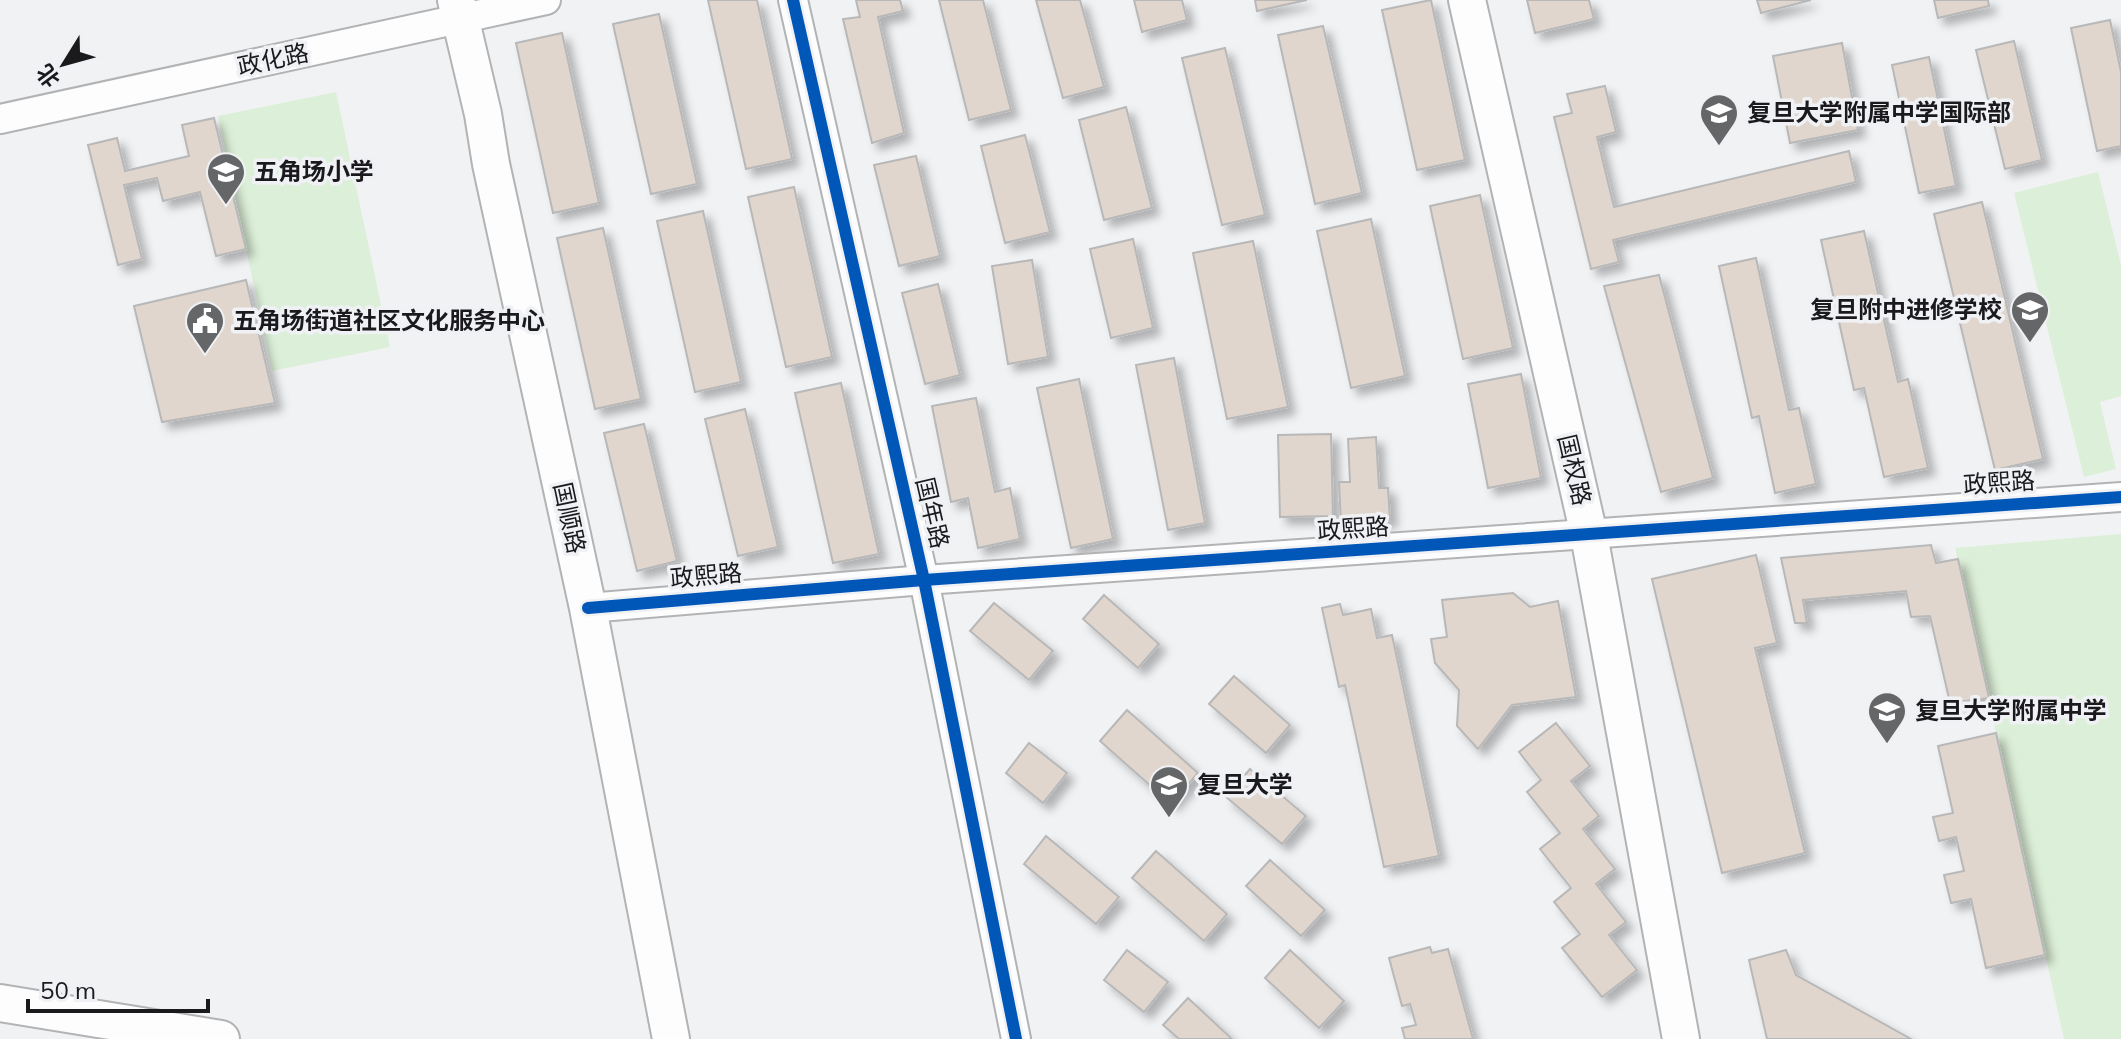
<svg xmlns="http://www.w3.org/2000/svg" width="2121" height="1039" font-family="Mulish,'Noto Sans SC',sans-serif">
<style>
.green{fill:#dcefd8}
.building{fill:#e0d6cd;stroke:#b8b8b9;stroke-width:2;filter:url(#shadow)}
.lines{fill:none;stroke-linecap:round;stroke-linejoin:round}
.minor-casing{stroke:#b2b3b5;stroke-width:32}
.tertiary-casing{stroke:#b2b3b5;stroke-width:40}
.minor{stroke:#fdfdfd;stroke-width:28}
.tertiary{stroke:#fdfdfd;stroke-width:36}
.cycleway-casing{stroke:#f0f1f5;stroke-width:17}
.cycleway{stroke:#0057b8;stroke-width:12}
.labels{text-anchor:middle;stroke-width:7;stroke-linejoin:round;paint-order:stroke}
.street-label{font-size:24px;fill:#1a1a1c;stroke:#f0f1f5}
.poi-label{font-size:24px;font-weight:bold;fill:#1a1a1c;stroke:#f0f1f5;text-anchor:start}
</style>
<defs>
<filter id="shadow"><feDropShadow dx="7" dy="7" stdDeviation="4" flood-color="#0004"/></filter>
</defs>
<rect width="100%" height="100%" fill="#f1f2f4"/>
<g class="green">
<polygon points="336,92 390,347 272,371 218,116"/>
<polygon points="2098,172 2121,265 2121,396 2100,402 2116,469 2084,477 2014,193"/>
<polygon points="2121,534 2121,1039 2064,1039 1955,548"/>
</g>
<g class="building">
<polygon points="708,0 757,0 792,159 746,169"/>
<polygon points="856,0 900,0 903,11 878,17 904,133 872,143 843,19 860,17"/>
<polygon points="939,0 983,0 1011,110 969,120"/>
<polygon points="1036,0 1080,0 1104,87 1063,98"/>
<polygon points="1134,0 1182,0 1187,20 1142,32"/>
<polygon points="1255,0 1307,0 1257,11"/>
<polygon points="1431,0 1465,160 1417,170 1382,10"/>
<polygon points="1527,0 1589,0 1594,19 1535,33"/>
<polygon points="1757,0 1811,0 1761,13"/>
<polygon points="1934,0 1988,0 1989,6 1938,18"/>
<polygon points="659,14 697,184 651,194 613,24"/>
<polygon points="2110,20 2121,72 2121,146 2097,151 2071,28"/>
<polygon points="1323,26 1362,193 1315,204 1278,35"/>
<polygon points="562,33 599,203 553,213 516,43"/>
<polygon points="2014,41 2042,160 2005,169 1976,50"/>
<polygon points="1842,43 1858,130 1790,143 1773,56"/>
<polygon points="1225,48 1265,215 1222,225 1182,58"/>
<polygon points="1929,57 1956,186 1919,193 1892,65"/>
<polygon points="1605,86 1616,132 1597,137 1614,207 1849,151 1856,182 1613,240 1619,262 1591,269 1554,117 1572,113 1567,94"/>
<polygon points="1126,107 1152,208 1104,220 1079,120"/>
<polygon points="214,118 246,249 216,256 200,192 163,201 157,178 124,185 142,259 118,265 88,145 117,138 125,171 189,156 182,125"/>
<polygon points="1025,135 1050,232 1005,243 981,146"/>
<polygon points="916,156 940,256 899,266 874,165"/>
<polygon points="794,187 832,357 786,367 748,197"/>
<polygon points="1480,195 1513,348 1463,359 1430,206"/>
<polygon points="1982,202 2043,459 1995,470 1934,214"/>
<polygon points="703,211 741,382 695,392 657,221"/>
<polygon points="1371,219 1405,376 1351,388 1317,231"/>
<polygon points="603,228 641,399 595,409 557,238"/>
<polygon points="1864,231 1898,382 1908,379 1928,468 1884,477 1864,388 1854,390 1821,240"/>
<polygon points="1133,239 1153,328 1111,338 1090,249"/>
<polygon points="1253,241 1288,407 1227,419 1193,253"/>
<polygon points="1756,258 1789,410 1799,408 1816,484 1775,493 1759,416 1752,418 1719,266"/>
<polygon points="1032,260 1048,357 1008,364 992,266"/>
<polygon points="1659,275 1713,478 1661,492 1604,286"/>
<polygon points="246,280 275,403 162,422 134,306"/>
<polygon points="938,284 960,375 925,384 902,293"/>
<polygon points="1174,358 1205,523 1168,530 1136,365"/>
<polygon points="1521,374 1541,478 1488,488 1468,384"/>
<polygon points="1079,379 1113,539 1071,548 1037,388"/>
<polygon points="841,383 879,554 833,563 795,393"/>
<polygon points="976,398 995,492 1010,488 1020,539 978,548 968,498 951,502 932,406"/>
<polygon points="745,409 778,547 738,556 705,419"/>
<polygon points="644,424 677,561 637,571 604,433"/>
<polygon points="1331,434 1333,516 1280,517 1278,435"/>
<polygon points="1376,437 1379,488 1388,488 1390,520 1341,523 1339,482 1350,482 1348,439"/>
<polygon points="1931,545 1936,563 1958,559 1989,698 1950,703 1930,616 1911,617 1906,591 1803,600 1807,623 1795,623 1781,558"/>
<polygon points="1756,555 1777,643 1755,648 1805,853 1722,873 1652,579"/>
<polygon points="1513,593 1530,607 1558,601 1576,697 1512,705 1478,749 1457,726 1459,690 1435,663 1431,639 1447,637 1442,600"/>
<polygon points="1104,595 1159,644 1138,668 1083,619"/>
<polygon points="994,603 1053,651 1029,680 970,631"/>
<polygon points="1340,604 1343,615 1371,609 1377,638 1392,635 1439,856 1384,867 1345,685 1339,687 1322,608"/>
<polygon points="1234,676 1290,725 1266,753 1209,704"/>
<polygon points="1127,710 1198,773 1171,804 1100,741"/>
<polygon points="1556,723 1590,766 1571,781 1599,816 1583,829 1615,869 1596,884 1626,922 1609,935 1637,970 1602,997 1562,948 1580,934 1554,902 1571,888 1540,849 1560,833 1527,792 1541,780 1519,752"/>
<polygon points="1996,733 2045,955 1986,968 1971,899 1951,903 1944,875 1964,871 1956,837 1939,841 1933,817 1953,813 1938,746"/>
<polygon points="1029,743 1067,773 1043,803 1006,773"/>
<polygon points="1250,769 1306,816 1282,844 1226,797"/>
<polygon points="1046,836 1119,897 1096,924 1024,864"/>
<polygon points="1156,851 1227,914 1204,941 1132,878"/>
<polygon points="1270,860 1325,910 1301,936 1246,886"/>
<polygon points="1430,947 1432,953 1448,949 1473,1039 1405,1039 1402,1028 1416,1025 1410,1004 1402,1006 1389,958"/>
<polygon points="1127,950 1168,982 1144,1012 1104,980"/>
<polygon points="1290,950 1344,1001 1319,1028 1265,978"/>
<polygon points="1786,950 1796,975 1911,1039 1767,1039 1749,960"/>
<polygon points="1188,998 1232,1039 1179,1039 1163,1025"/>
</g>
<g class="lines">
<g class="minor-casing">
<g id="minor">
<polyline points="793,0 924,580 1016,1039"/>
<polyline points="0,119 546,0"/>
<polyline points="588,608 924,580 2121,497"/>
</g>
</g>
<g class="tertiary-casing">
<g id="tertiary">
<polyline points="456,0 483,114 491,164 588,608 671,1039"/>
<polyline points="1467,0 1589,535 1681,1039"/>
<polyline points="0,1003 221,1039"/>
</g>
</g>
<use href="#minor" class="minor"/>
<use href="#tertiary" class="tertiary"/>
<g class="cycleway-casing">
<g id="cycleway">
<polyline points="793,0 924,580 1016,1039"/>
<polyline points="588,608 924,580 2121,497"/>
</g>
</g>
<use href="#cycleway" class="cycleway"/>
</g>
<defs>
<g id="school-pin" transform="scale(2)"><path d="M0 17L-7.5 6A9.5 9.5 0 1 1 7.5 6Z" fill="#656668" stroke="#f0f1f5"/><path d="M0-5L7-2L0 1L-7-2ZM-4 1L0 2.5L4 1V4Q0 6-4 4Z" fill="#fff"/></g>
<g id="civic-pin" transform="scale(2)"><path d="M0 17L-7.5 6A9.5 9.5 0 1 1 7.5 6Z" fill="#656668" stroke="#f0f1f5"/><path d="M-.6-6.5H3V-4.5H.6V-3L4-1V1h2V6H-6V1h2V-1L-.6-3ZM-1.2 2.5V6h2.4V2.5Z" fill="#fff"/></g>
<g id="university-pin" transform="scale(2)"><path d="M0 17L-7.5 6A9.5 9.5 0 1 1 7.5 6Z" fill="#656668" stroke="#f0f1f5"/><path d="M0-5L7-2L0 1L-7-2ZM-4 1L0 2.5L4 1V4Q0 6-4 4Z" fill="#fff"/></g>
</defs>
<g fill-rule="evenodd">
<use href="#school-pin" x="1719" y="113"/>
<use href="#school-pin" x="226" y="172"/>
<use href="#school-pin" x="2030" y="310"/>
<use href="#civic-pin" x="205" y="321"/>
<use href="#school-pin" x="1887" y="711"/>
<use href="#university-pin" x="1169" y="785"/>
</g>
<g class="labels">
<g class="street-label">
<text transform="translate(273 60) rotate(-12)" y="8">政化路</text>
<text transform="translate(1574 470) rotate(77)" y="8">国权路</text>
<text transform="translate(1999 483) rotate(-4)" y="8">政熙路</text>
<text transform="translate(932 513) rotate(77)" y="8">国年路</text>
<text transform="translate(569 518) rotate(78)" y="8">国顺路</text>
<text transform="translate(1353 529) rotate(-4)" y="8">政熙路</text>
<text transform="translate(706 576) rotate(-5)" y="8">政熙路</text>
</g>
<g class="poi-label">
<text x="1747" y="121">复旦大学附属中学国际部</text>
<text x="254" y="180">五角场小学</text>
<text x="2002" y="318" text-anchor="end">复旦附中进修学校</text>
<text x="233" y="329">五角场街道社区文化服务中心</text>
<text x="1915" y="719">复旦大学附属中学</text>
<text x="1197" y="793">复旦大学</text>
</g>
</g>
<g transform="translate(64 64) rotate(233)" stroke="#f0f1f5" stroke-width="6" paint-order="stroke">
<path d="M0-6L14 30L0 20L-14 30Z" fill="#1a1a1c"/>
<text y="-12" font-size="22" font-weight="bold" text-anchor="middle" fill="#1a1a1c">北</text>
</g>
<path d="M28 999v12h180v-12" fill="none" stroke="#1a1a1c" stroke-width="4"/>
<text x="40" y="999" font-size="24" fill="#1a1a1c" stroke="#f0f1f5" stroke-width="6" paint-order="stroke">50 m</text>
</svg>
